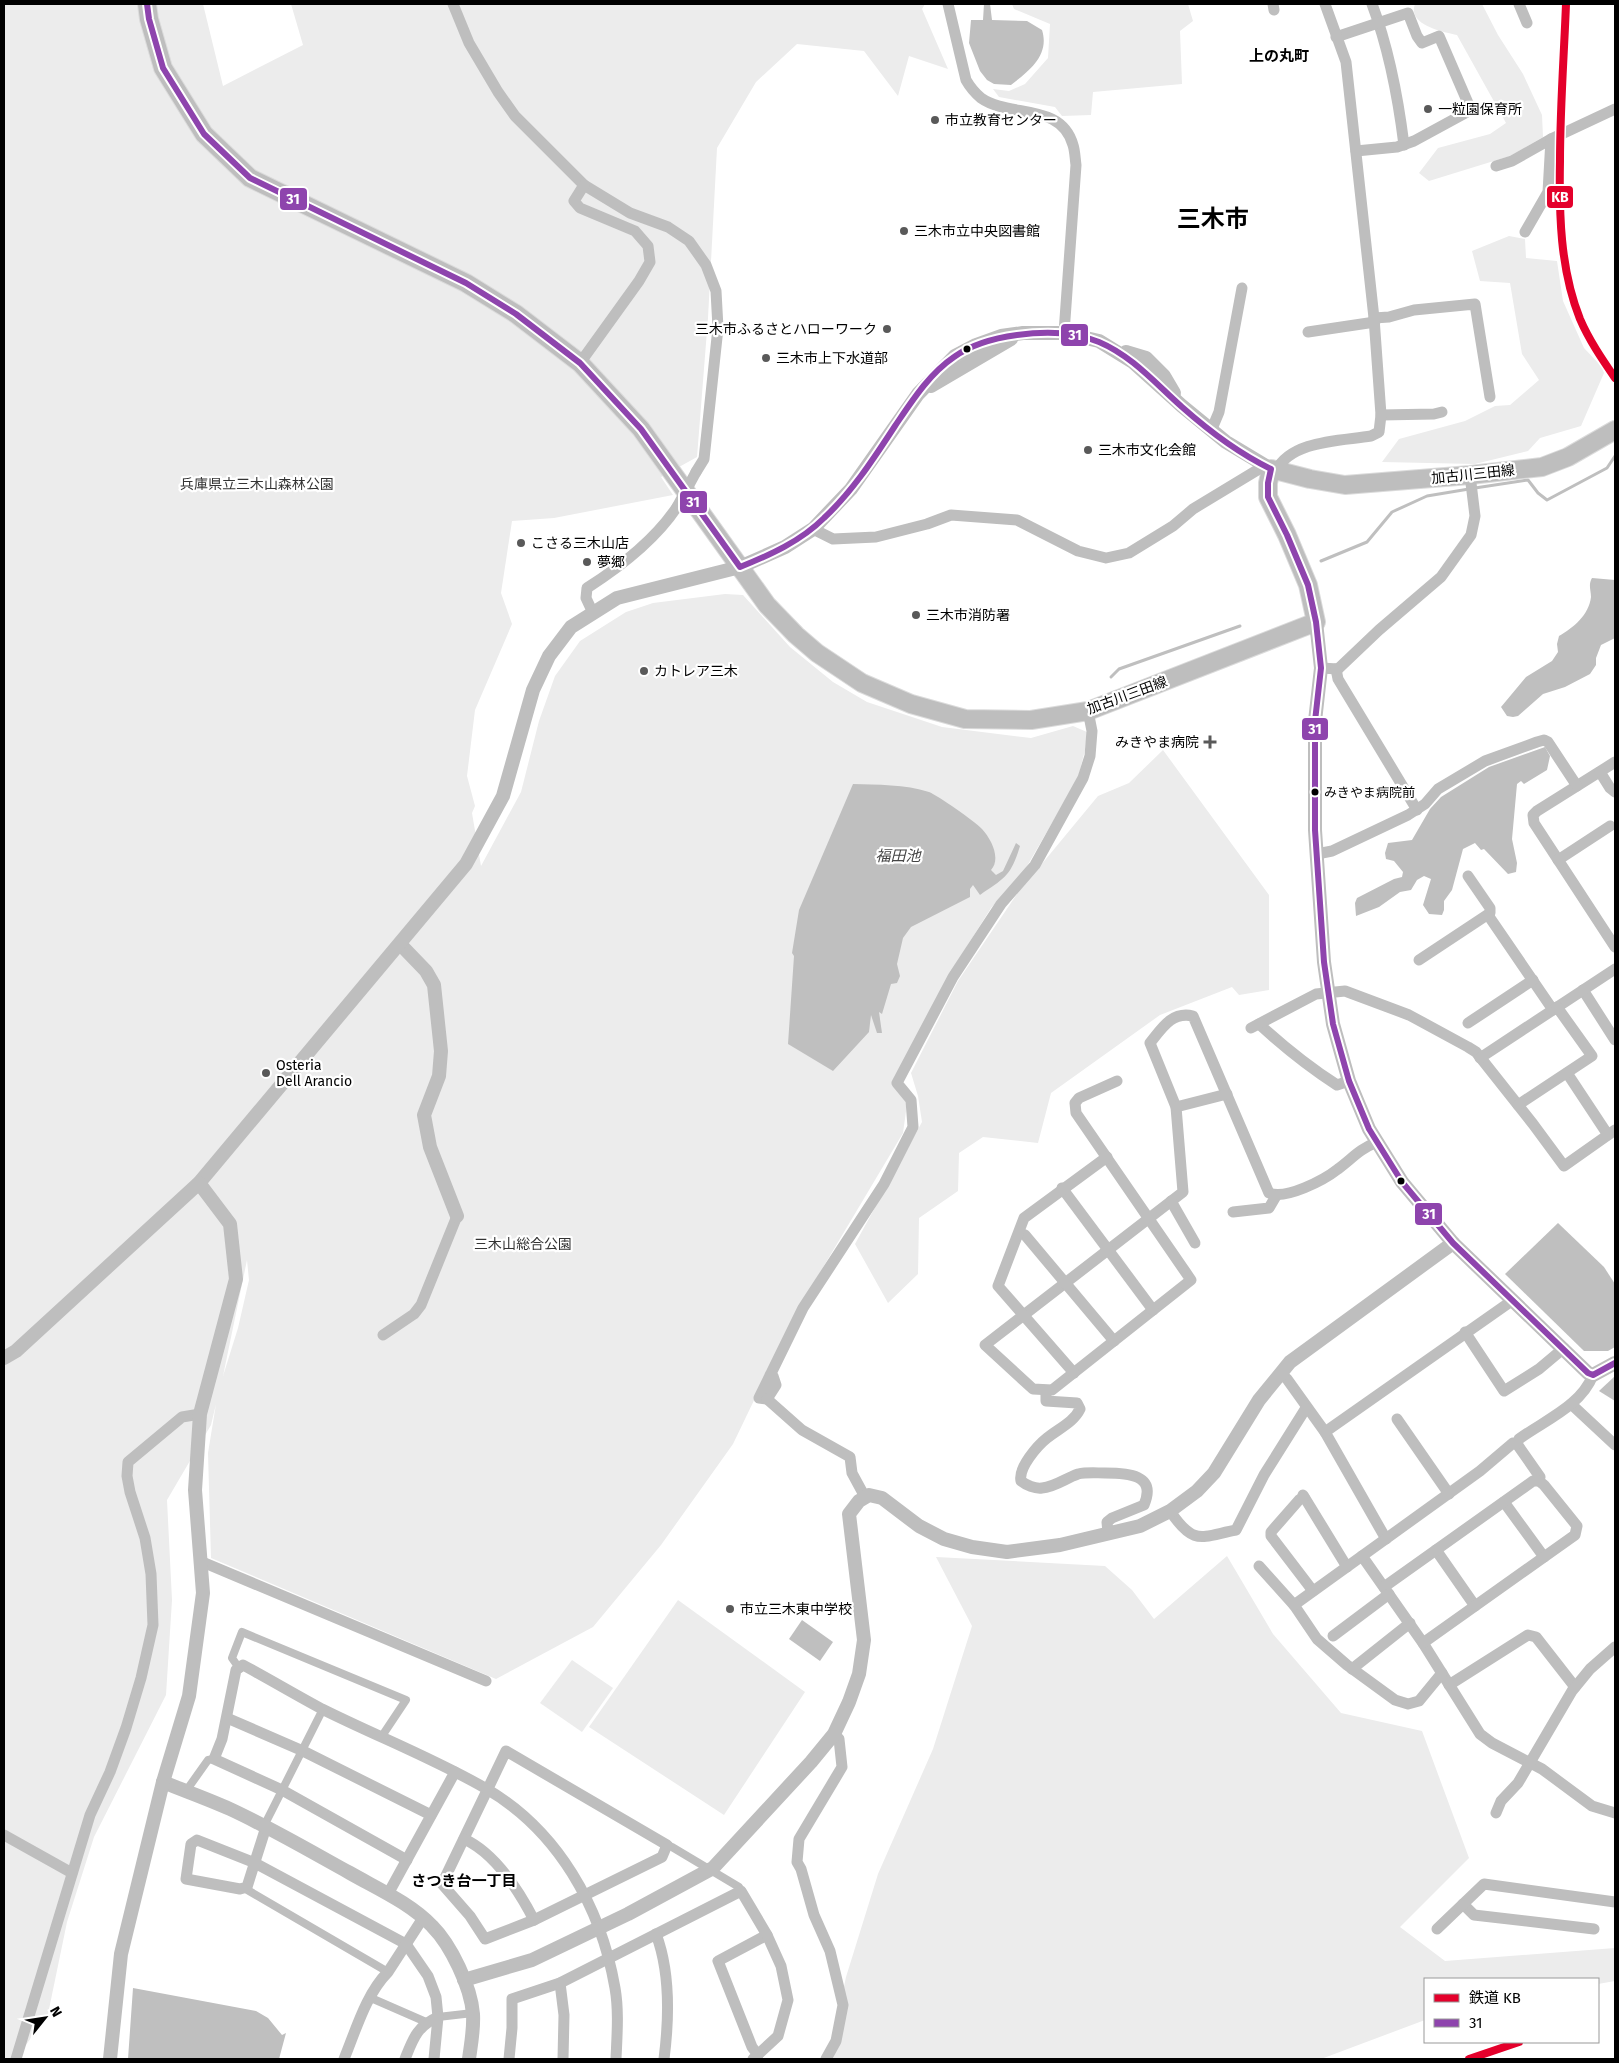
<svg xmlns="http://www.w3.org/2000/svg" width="1619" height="2063" font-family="'Fira Sans','Noto Sans JP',sans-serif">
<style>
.green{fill:#ececec;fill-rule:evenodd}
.water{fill:#bfbfbf}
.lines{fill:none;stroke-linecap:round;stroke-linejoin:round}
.stream{stroke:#bfbfbf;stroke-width:3}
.primary-casing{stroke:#dbdbdb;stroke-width:20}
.pedestrian{stroke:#bebebe;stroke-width:8}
.minor{stroke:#bebebe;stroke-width:11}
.tertiary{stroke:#bebebe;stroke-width:14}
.primary{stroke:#bebebe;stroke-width:18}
.minor-bridge{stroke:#bebebe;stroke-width:11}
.bus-1-casing{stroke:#fff;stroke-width:10}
.bus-1{stroke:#8e44ad;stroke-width:6}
.rail-1-casing{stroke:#fff;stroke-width:11}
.rail-1{stroke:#e4002b;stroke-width:8}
.poi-dot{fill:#595959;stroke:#fff;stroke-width:2}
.bus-dot{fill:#000;stroke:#fff;stroke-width:2}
.labels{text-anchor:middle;stroke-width:4.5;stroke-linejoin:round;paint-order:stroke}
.bus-label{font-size:13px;fill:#000;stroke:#fff;text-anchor:start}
.poi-label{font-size:14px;fill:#000;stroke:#fff;text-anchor:start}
.street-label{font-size:14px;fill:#000;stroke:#fff}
.park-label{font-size:14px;fill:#333;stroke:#fff}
.neighbourhood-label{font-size:15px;font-weight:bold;fill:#000;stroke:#fff}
.water-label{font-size:15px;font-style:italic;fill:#444;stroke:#fff}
.town-label{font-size:24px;font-weight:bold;fill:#000;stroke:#fff}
.line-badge{stroke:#fff;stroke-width:2}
.badge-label{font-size:14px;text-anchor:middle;font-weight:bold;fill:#fff}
</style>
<rect width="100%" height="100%" fill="#fff"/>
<g class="green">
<path d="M4,4H203L223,86L303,45L291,4H925L922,9L948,69L909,56L898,96L864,51L797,44L756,82L717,148L708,318L697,457L661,477L673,495L554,518L512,521L501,593L512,624L475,710L467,776L475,806L472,813L481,866L521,792L539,721L555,676L580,641L626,612L653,603L725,594L743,595L790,647L833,682L867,702L942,727L1031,738L1073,726L1087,732L1085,750L1078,778L1023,873L991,908L947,978L893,1082L907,1104L903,1133L797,1311L733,1444L661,1545L593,1627L496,1679L211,1558L208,1453L216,1404L211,1425L167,1500L172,1600L166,1695L94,1837L67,1922L48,2014L16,2059H4ZM247,1260L249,1280L238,1328L223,1376Z"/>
<polygon points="1012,4 1188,4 1193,21 1180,31 1182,84 1093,92 1091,115 1062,116 1055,107 999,97 993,89 1009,91 1025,84 1048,58 1050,24 1014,9"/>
<path d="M1415,4H1482L1498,35L1523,74L1542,115L1543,137L1510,156L1429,181L1419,173L1438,148L1490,134L1506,123L1457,35C1443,32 1407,25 1415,4Z"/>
<polygon points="1509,236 1525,239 1526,258 1557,261 1563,301 1584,348 1602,367 1604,373 1581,426 1540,438 1528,451 1475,464 1382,462 1399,439 1465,421 1495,406 1510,405 1539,380 1522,354 1510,283 1480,281 1472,251"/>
<polygon points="1163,750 1269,895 1269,990 1239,995 1232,987 1160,1015 1051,1093 1038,1143 983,1137 959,1153 958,1191 919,1218 918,1274 888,1303 855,1244 922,1122 918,1096 911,1073 958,981 1017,894 1098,796 1129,783"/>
<polygon points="1227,1556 1273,1634 1341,1713 1422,1731 1469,1858 1400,1927 1445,1961 1615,1948 1615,1981 1598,1984 1598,1979 1425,1979 1425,2020 1321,2059 829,2059 846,1977 878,1874 933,1749 972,1626 936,1557 1105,1566 1132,1590 1154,1619"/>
<polygon points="678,1600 805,1692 724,1815 589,1727"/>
<polygon points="572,1660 613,1688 582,1732 540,1703"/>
</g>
<g class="water">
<path d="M984,4H990L992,20L1027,21L1042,30C1050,55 1029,71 1011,85L994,84L987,80L980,71L969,43L971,20H983Z"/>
<path d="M1592,578L1615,580V638L1601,645L1596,658V665L1590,674L1565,687L1543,694L1518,716L1513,717L1507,716L1501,707L1526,677L1552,661L1558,652L1557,644L1559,636C1573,628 1589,615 1591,597C1591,590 1588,585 1592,578Z"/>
<polygon points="1545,747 1550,756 1547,770 1524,784 1521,781 1517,784 1512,839 1517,863 1516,872 1508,874 1484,849 1481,850 1475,843 1463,849 1452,890 1444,901 1444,910 1442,915 1429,914 1423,905 1431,879 1424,876 1417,880 1411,890 1400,892 1379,907 1356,916 1355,903 1357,898 1394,879 1402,877 1403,872 1394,861 1386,859 1385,853 1388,843 1412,840 1430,809 1441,797 1489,767"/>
<path d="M853,784C877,785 905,784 929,792C937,795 976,822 982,829C992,840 1001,859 991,870L996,875L1003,871L1016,843L1020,846C1011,876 1005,878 980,895L973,885L970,889V897L911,927L903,938L897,964L900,976L897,983L891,984L882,1014L879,1012L882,1033H877L871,1015L869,1032L833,1071L788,1044L794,956L792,953L799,910Z"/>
<polygon points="1558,1223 1604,1267 1615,1284 1615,1347 1608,1351 1584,1351 1505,1274"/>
<polygon points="1615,1376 1615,1401 1599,1391"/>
<polygon points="802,1620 833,1642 820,1661 789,1639"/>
<polygon points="133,1988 256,2011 268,2018 282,2035 286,2033 279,2059 128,2059"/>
</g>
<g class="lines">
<g class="stream">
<polyline points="1475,488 1528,480 1538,493 1547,500 1607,468 1615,456"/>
<polyline points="1321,561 1367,542 1392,512 1427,496 1469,489"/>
<polyline points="1111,677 1119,669 1240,626"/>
</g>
<g class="primary-casing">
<polyline id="primary" points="147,4 149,19 163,68 204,134 250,178 466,283 516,314 580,363 641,429 767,605 796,635 817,653 862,683 911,704 965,719 1031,720 1088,711 1316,622 1308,585 1287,535 1268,497 1268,483 1271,469 1310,479 1345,485 1470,475 1542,467 1568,457 1615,430"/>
</g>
<g class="pedestrian">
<polyline points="239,1668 232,1658 242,1632 406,1700 382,1736"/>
<polyline points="186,1791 208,1760 214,1759"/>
<polyline points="264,1826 323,1709"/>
<polyline points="667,1845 672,1847 739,1887 741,1891"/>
<polyline points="244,1888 388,1972"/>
<polyline points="371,1998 426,2022"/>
<polyline points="438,2017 473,2013"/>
</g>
<g class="minor">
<polyline points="453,4 469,43 498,92 515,116 584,185 630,213 668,227 689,241 706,265 716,291 718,328 704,459 696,472"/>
<path d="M948,4L966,80C970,87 975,93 981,98C1009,118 1061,102 1073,145C1075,151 1075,158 1076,165L1064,333"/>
<polyline points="1273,4 1274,10"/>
<path d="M1372,4C1389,49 1398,97 1404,145"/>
<polyline points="1519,4 1527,23"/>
<polyline points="1336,37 1408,13 1417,36 1422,43 1439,36 1471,110 1414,141 1397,147 1356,151"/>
<polyline points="1496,166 1512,161 1551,139 1615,109"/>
<polyline points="1525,232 1548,192 1551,139"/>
<polyline points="1374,318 1389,317 1414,310 1475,304 1490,397"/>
<polyline points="1308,332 1375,322"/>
<polyline points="580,363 639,281 650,262 648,246 635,231 580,208 574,201 584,185"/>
<polyline points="1381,415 1434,414 1442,412"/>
<polyline points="1211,431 1219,412 1242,288"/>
<path d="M1276,471C1291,440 1341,441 1371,436L1379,432L1381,415L1374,318L1346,62L1325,4"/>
<polyline points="813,529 833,539 876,537 927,524 951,515 1017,520 1078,551 1106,558 1129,553 1173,526 1193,509 1264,466"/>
<path d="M593,613L586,598L587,588C620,567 655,540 677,507"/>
<polyline points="1321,668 1338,669 1379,630 1441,577 1471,535 1475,516 1470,475"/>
<polyline points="1336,669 1338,679 1417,810"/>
<polyline points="1615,762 1537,811 1533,815 1534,823 1615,947"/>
<polyline points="1600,772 1610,788 1615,792"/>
<polyline points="1317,854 1332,851 1408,815 1425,804 1438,789 1485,761 1537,742 1544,740 1548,742 1577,786"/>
<polyline points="1558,860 1610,826"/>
<polyline points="1488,915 1553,1010"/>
<polyline points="1419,960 1490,913 1490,908 1468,876"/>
<polyline points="1583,990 1615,1040"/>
<polyline points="1468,1023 1533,980"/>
<path d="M1259,1024C1283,1046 1309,1067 1337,1085L1349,1081"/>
<polyline points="1251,1028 1316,994 1345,991 1409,1015 1468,1047 1476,1052 1533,1124 1564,1166 1615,1130"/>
<polyline points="1480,1058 1615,969"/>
<polyline points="1567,1073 1608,1135"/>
<path d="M1117,1081L1079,1098L1075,1103L1076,1113L1191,1280L1052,1390L1033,1389L985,1345C1051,1294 1117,1243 1183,1192L1176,1107L1150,1043C1162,1028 1172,1011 1193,1016L1269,1193C1286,1200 1324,1180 1338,1169C1353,1158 1358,1150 1377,1142"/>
<polyline points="1518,1105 1592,1056 1557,1007"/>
<polyline points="1176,1107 1227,1094"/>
<polyline points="1062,1188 1153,1310"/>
<polyline points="1171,1201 1195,1243"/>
<polyline points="1233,1212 1269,1208 1276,1196"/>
<polyline points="1019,1233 1025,1235 1114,1341"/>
<polyline points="1465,1332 1504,1391 1539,1369 1564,1348"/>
<polyline points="383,1335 414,1314 421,1305 457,1216"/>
<polyline points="1074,1373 998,1286 1024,1218 1107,1157"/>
<polyline points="1281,1374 1287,1379 1325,1432 1386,1539"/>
<polyline points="770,1375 773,1376 776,1385 767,1399 759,1398 803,1308 884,1184 913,1127 911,1100 897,1083 953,977 1001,904 1035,865 1083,778 1090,756 1092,731 1088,711"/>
<path d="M1046,1391V1401L1077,1403L1080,1409C1074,1422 1058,1429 1047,1438C1037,1446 1018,1468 1021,1481C1026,1485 1035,1489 1042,1488C1055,1487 1066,1478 1078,1474C1087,1472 1096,1473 1105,1473C1127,1473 1157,1474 1144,1505L1112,1518L1107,1522L1108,1533"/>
<polyline points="767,1399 802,1430 850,1457 852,1473 865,1497"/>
<polyline points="1571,1404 1615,1445"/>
<polyline points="1397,1419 1449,1494"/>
<polyline points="1325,1432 1513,1300"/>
<path d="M1539,1481L1540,1477L1517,1444L1519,1439C1545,1420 1581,1406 1593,1375"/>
<polyline points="1303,1495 1347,1567"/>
<polyline points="1304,1497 1299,1500 1271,1532 1271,1536 1313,1591"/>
<polyline points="1504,1502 1544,1557"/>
<path d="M1170,1511C1194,1546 1200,1537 1236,1530L1264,1475L1306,1408"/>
<polyline points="1436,1550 1475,1606"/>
<polyline points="1362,1556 1423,1643 1480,1734 1492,1743 1542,1769 1592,1806 1615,1813"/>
<polyline points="200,1561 486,1681"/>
<polyline points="1259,1566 1294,1605 1317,1639 1347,1665 1395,1700 1408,1704 1419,1701 1442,1673"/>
<polyline points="1384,1587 1533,1481 1539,1481 1544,1485 1577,1526 1575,1535 1423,1643"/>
<polyline points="1294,1605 1480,1471 1513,1443 1517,1444"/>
<polyline points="1333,1636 1389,1594"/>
<polyline points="1352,1669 1410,1623"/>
<polyline points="1449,1685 1528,1635 1536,1637 1575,1687"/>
<polyline points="227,1718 303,1751 431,1815"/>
<polygon points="506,1751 667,1845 662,1857 534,1920 485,1939 470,1916 442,1884"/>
<polyline points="1496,1813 1501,1801 1518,1783 1572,1691 1590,1669 1615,1647"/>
<polyline points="266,1827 247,1887 240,1889 186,1879 191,1844 197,1840 255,1863 406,1944 428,1976 436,1997 438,2017 434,2059"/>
<polyline points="4,1835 72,1873"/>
<path d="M464,1839C495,1853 519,1891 534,1920"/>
<path d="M407,1860L282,1790L214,1759L222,1739L236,1670L243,1665C269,1679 296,1695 322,1709C376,1736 433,1758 485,1788C558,1830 601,1907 615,1988C619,2011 617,2035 616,2059"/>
<polyline points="388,1894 455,1772"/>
<polyline points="1463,1904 1474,1915 1594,1929"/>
<polyline points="1437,1929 1484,1884 1615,1902"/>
<path d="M656,1934C670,1971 669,2020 664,2059"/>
<polyline points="560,1983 564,2015 563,2059"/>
<polyline points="758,2055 752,2047 718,1961 767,1935"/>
<polyline points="16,2059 90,1815 110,1772 126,1728 141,1678 153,1625 151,1574 145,1538 130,1492 127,1476 128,1462 182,1417 200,1414"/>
<path d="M344,2059C356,2030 366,1994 388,1972L423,1918"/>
<path d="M405,2059C413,2039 417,2026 438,2017"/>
<polyline points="509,2059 512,2028 512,1999 560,1983 741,1891 767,1935 781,1966 788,2000 778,2036 753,2059"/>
<polyline points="826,2059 836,2041 843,2005 830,1951 814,1915 801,1869 797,1862 799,1839 842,1767 839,1739 834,1734"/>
</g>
<g class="tertiary">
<polyline points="1126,352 1146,358 1164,376 1174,393"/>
<polyline points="931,386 1011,339"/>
<polyline points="1316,622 1321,668 1315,721 1315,830 1324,962 1333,1024 1349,1081 1369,1129 1402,1182 1453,1243 1588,1373 1593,1375 1615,1363"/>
<polyline points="400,944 426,971 434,985 441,1051 439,1076 424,1115 430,1147 457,1216"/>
<polyline points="4,1358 16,1351 199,1183 466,864 503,796 533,690 549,656 571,627 617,598 740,567 785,547 813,529 851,489 918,394 955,356 976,345 1001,336 1023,333 1064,333 1099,341 1133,362 1182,406 1226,442 1271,469"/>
<path d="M163,1782C185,1791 208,1799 230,1809C271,1828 310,1851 350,1873C378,1889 410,1903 432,1926C451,1945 471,1987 473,2014C474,2029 471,2044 469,2059"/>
<polyline points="464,1980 532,1960 628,1914 713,1868 811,1762 834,1734 849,1702 859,1674 864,1640 849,1514 859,1501 869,1495 882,1498 919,1526 944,1539 972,1547 1007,1552 1060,1545 1140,1526 1170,1511 1197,1491 1214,1473 1259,1400 1290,1362 1453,1243"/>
<polyline points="110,2059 121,1954 163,1782 189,1696 203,1593 195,1490 200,1414 236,1279 230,1224 199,1183"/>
</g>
<use href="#primary" class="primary"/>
<polyline class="minor-bridge" points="677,507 696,472"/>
<g class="bus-1-casing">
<path id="bus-1" d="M147,4L149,19L163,68L204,134L250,178L466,283L516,314L580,363L641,429L740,567C770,555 801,541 824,518C853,491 874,458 895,426C912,401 929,374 954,357C972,344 995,338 1017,335C1045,331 1073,331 1099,342C1132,356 1155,383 1182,407C1209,431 1238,453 1271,469L1268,483V497L1287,535L1308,585L1316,622L1321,668L1315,721V830L1324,962L1333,1024L1349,1081L1369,1129L1402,1182L1453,1243L1588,1373L1593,1375L1615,1363"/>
</g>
<use href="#bus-1" class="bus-1"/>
<g class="rail-1-casing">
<g id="rail-1">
<path d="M1566,4C1564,56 1560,108 1560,161C1559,213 1560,269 1580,319C1589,340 1602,359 1615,378"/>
<polyline points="1469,2059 1519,2042"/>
</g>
</g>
<use href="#rail-1" class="rail-1"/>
</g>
<g class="poi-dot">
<circle cx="1428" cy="109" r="5"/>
<circle cx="935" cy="120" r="5"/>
<circle cx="904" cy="231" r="5"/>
<circle cx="887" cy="329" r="5"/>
<circle cx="766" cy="358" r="5"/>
<circle cx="1088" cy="450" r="5"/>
<circle cx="521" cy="543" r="5"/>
<circle cx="587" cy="562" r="5"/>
<circle cx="916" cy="615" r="5"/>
<circle cx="644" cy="671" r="5"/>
<path d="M1207.5 734.5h5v5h5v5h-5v5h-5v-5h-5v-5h5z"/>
<circle cx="266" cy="1073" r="5"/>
<circle cx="730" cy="1609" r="5"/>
</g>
<g class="bus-dot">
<circle cx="967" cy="349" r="4.5"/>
<circle cx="1315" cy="792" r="4.5"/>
<circle cx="1401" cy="1181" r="4.5"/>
</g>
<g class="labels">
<g class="bus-label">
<text x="1324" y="797">みきやま病院前</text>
</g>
<g class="poi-label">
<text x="1438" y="114">一粒園保育所</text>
<text x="945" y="125">市立教育センター</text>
<text x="914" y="236">三木市立中央図書館</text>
<text x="877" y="334" text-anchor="end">三木市ふるさとハローワーク</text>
<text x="776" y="363">三木市上下水道部</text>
<text x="1098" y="455">三木市文化会館</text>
<text x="531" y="548">こさる三木山店</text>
<text x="597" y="567">夢郷</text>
<text x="926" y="620">三木市消防署</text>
<text x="654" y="676">カトレア三木</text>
<text x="1199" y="747" text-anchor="end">みきやま病院</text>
<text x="276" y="1070">Osteria<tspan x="276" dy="16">Dell Arancio</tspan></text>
<text x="740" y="1614">市立三木東中学校</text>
</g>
<g class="street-label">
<text transform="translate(1473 474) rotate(-6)" y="5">加古川三田線</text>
<text transform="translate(1127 695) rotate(-20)" y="5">加古川三田線</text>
</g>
<g class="park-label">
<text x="257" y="489">兵庫県立三木山森林公園</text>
<text x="523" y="1249">三木山総合公園</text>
</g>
<g class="neighbourhood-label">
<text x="1279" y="61">上の丸町</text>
<text x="464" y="1886">さつき台一丁目</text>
</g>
<g class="water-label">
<text x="898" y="861">福田池</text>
</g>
<g class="town-label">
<text x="1213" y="227">三木市</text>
</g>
</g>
<g class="line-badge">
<rect x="1546" y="185" width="28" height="24" rx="5" fill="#e4002b"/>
<rect x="279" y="187" width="29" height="24" rx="5" fill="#8e44ad"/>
<rect x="1060" y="323" width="29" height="24" rx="5" fill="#8e44ad"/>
<rect x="679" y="490" width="29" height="24" rx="5" fill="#8e44ad"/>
<rect x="1301" y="717" width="28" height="24" rx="5" fill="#8e44ad"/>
<rect x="1414" y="1202" width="29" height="24" rx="5" fill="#8e44ad"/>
</g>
<g class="badge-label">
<text x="1560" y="202">KB</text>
<text x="293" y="204">31</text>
<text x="1075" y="340">31</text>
<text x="693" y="507">31</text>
<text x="1315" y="734">31</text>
<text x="1429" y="1219">31</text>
</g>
<rect width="1619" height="2063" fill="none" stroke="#000000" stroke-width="10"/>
<rect x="1424" y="1978" width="175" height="65" fill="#ffffff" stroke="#999999"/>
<rect x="1434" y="1994" width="25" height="8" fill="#e4002b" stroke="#999999"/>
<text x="1469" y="2003" font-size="15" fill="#000000">鉄道 KB</text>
<rect x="1434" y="2019" width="25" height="8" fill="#8e44ad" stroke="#999999"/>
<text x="1469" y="2028" font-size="15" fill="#000000">31</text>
<g transform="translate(45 2018) rotate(60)" stroke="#ffffff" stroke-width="4" paint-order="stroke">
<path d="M0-4L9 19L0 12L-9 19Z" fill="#000000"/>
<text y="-8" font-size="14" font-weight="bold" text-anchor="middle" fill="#000000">N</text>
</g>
</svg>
